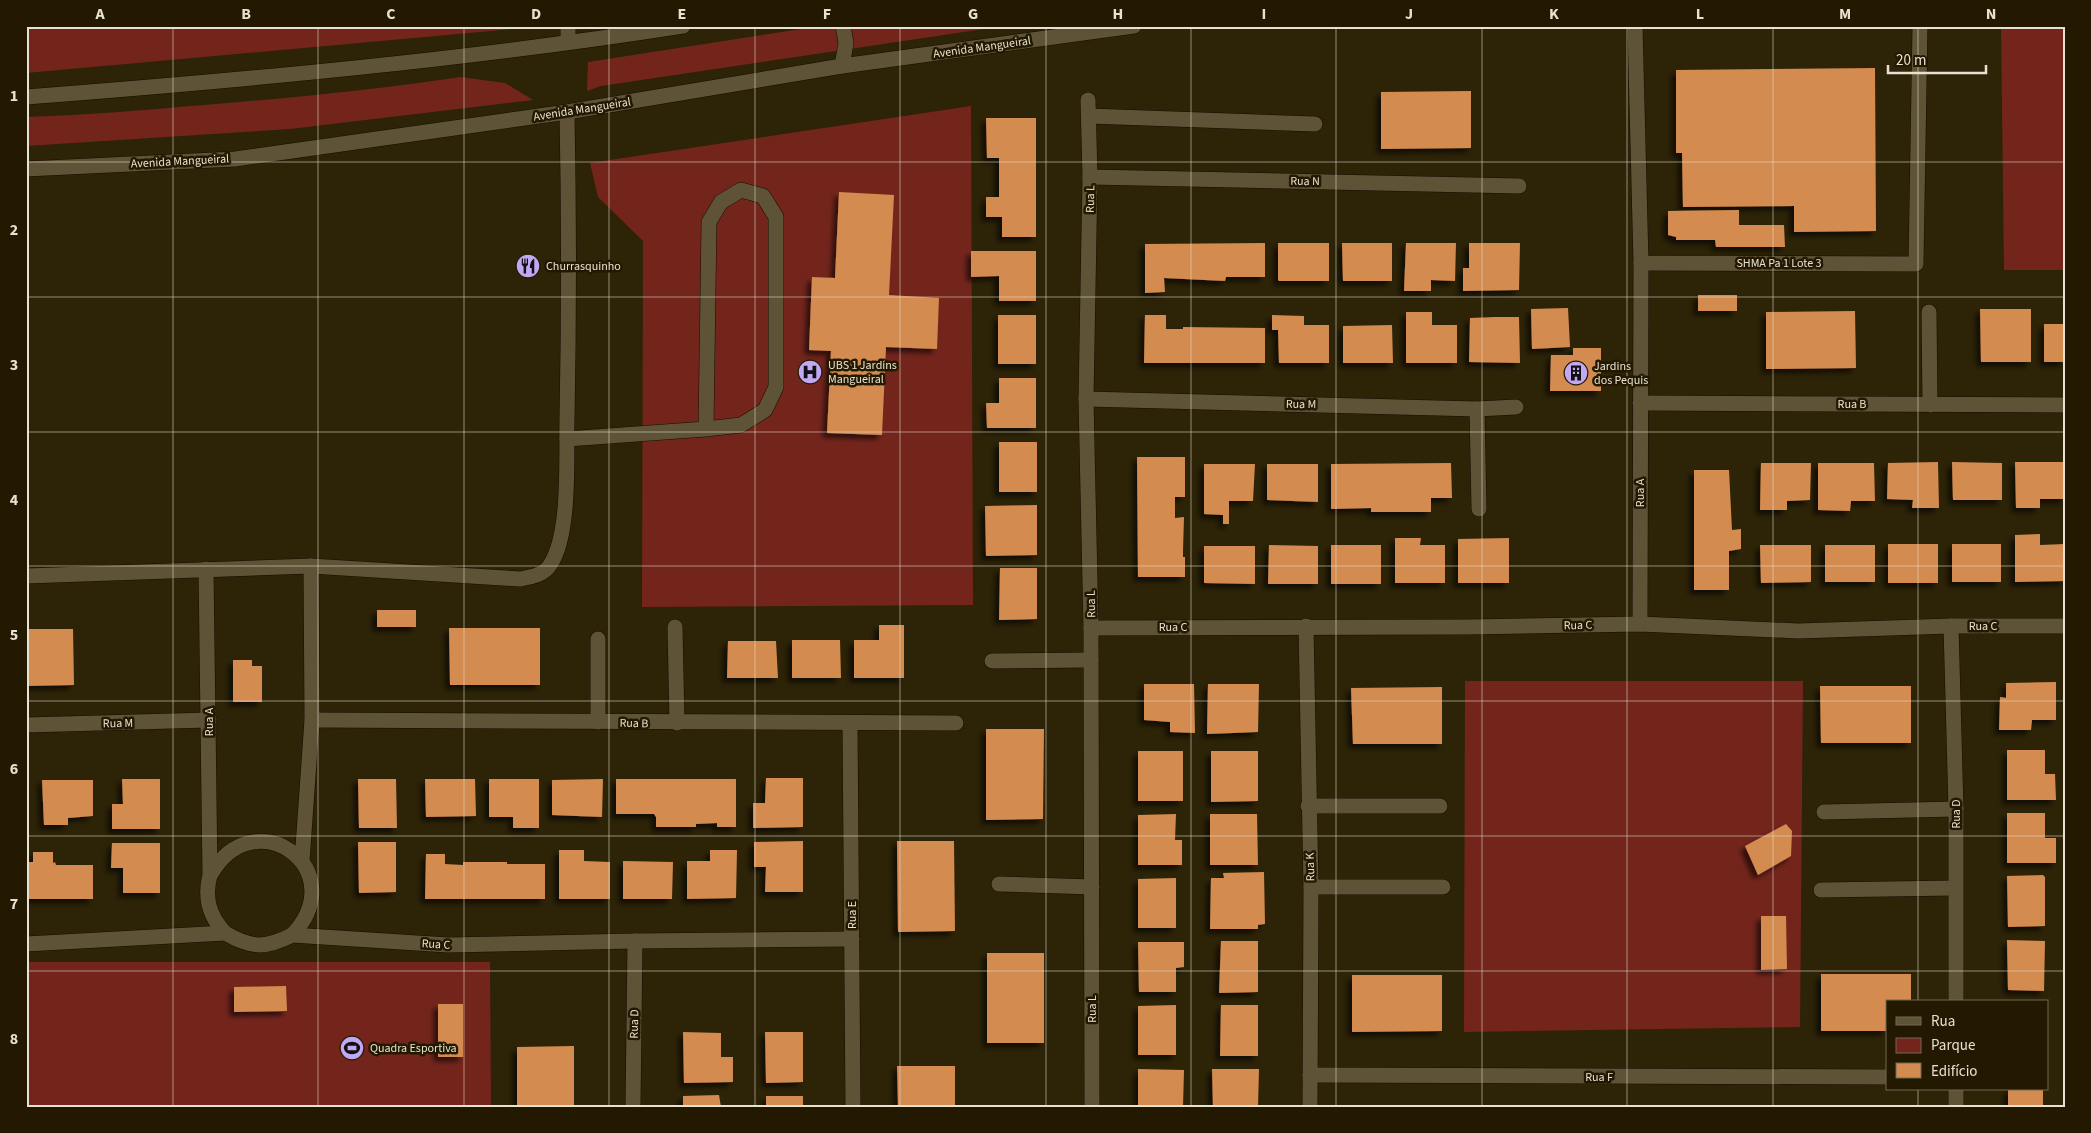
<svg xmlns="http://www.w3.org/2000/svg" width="2091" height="1133" font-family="'Source Sans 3',sans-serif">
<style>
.green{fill:#73251c}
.building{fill:#d48b4f;filter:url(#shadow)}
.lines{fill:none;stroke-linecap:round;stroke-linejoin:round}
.minor-casing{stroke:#150c00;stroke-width:16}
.minor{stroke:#5e5337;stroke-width:15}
.grid{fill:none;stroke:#e7e1d1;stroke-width:1;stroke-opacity:0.55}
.labels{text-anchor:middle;stroke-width:5;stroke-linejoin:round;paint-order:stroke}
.street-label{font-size:12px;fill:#e7e1d1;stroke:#231900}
.poi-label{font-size:12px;fill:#e7e1d1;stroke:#231900;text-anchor:start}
.neatline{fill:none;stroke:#e7e1d1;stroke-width:2}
.grid-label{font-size:16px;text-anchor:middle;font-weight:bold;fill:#e7e1d1}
</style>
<defs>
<filter id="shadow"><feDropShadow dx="-4.5" dy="4.5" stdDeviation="2.5" flood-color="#0009"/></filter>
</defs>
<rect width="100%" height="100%" fill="#2d2307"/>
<g class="green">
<polygon points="26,26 547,26 26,73"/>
<polygon points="821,26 1004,26 601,86 587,91 588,62"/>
<polygon points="2001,26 2065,26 2065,270 2004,270"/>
<path d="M460,77L505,83L533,100L290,129L26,146V117C86,115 145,110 204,105C290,98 375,90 460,77Z"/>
<polygon points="971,106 973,605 642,607 643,241 598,197 590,163"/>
<polygon points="1465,681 1803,681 1800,1027 1464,1032"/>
<polygon points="28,962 490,962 491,1107 28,1107"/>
</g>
<g class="building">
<polygon points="1875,68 1876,231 1794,232 1794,206 1683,207 1682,153 1676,153 1676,70"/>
<polygon points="1471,91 1471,148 1381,149 1381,92"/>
<polygon points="986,118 1036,118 1036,237 1002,237 1002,217 986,217 986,197 999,197 999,158 987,158"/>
<polygon points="839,192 894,195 889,295 939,298 937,349 886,347 882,435 827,433 831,351 809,350 812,277 835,278"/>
<polygon points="1739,210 1739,225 1784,225 1785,247 1716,247 1715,240 1676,240 1676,237 1668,235 1668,211"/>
<polygon points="1265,243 1265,277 1226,277 1225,281 1164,278 1165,292 1145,293 1145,244"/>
<polygon points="1278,243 1329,243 1329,281 1279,281 1278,280"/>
<polygon points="1342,243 1392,243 1392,281 1343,281"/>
<polygon points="1406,243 1456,243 1455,281 1431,280 1431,291 1404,291"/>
<polygon points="1469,243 1520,243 1519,290 1463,291 1463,268 1469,268"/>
<polygon points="971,251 1036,251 1036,301 999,301 999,276 971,277"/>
<rect x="1698" y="295" width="39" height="16"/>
<polygon points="1568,308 1570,347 1532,349 1531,309"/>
<polygon points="1980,309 2031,309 2031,362 1981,362"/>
<polygon points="1855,311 1856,368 1766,369 1766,312"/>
<polygon points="1406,312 1432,312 1432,325 1457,325 1457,363 1406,363"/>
<rect x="998" y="315" width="38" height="49"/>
<polygon points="1145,315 1166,315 1166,329 1183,329 1183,327 1265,328 1265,363 1144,363"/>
<polygon points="1272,315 1304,316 1304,325 1329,325 1329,363 1279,363 1278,330 1272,330"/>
<polygon points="1495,317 1519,317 1520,363 1469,362 1470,318"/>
<rect x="2044" y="324" width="21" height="38"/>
<polygon points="1392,325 1393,363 1343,363 1343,326"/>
<polygon points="1573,348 1601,348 1601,391 1550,391 1551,355 1573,355"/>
<polygon points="999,378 1036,378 1036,428 987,428 986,403 999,403"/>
<rect x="999" y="442" width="38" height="50"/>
<polygon points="1137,457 1185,457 1185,497 1175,497 1175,518 1184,517 1183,551 1183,557 1185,557 1185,577 1138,577"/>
<polygon points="1938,462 1939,508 1912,508 1913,500 1887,499 1888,463"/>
<polygon points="1952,462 2002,463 2002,500 1953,500"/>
<polygon points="2015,462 2065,462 2065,499 2040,499 2040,508 2016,508"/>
<polygon points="1451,463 1452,498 1431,498 1431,512 1371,512 1371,508 1331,509 1331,464"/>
<polygon points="1761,463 1811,463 1810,500 1787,501 1787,510 1760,510"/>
<polygon points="1818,463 1874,463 1875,501 1851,501 1850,511 1818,510"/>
<polygon points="1204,464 1255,464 1253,501 1229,501 1229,524 1223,524 1223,515 1204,514"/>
<polygon points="1267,464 1318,464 1318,502 1267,500"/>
<polygon points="1694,470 1729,470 1732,530 1741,529 1741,549 1729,551 1729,590 1694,590"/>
<polygon points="1037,505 1037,555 986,556 985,506"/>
<polygon points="2040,534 2040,545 2065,544 2065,581 2015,582 2015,535"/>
<polygon points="1395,538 1421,538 1420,545 1445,545 1445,583 1395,583"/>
<polygon points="1509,538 1509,583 1458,583 1458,539"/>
<rect x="1888" y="544" width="50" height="39"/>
<rect x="1952" y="544" width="49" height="38"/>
<polygon points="1269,545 1318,546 1318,584 1268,584"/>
<rect x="1331" y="545" width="50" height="39"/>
<polygon points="1760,545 1811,545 1811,582 1761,583"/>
<rect x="1825" y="545" width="50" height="37"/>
<polygon points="1204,546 1255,546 1255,584 1204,583"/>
<polygon points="1000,568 1037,568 1037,619 999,620"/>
<rect x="377" y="610" width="39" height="17"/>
<polygon points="879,625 904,625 904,678 854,678 854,640 879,640"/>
<polygon points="449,628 540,628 540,685 450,685"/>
<polygon points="26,629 73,629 74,685 26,686"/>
<polygon points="792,640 840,640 841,678 792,678"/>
<polygon points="728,641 776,641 778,678 727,678"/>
<polygon points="233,660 252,660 252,666 262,666 262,702 233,702"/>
<polygon points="2056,682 2056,720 2032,720 2031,730 1999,730 2000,697 2006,698 2006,683"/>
<polygon points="1144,684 1194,684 1195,733 1170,732 1170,722 1144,720"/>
<polygon points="1208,684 1259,684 1258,732 1207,734"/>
<polygon points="1820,686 1911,686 1911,743 1821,743"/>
<polygon points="1442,687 1442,744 1353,744 1351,688"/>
<polygon points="986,729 1044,729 1043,819 986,820"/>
<polygon points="2007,750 2045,750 2045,774 2055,774 2056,800 2007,800"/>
<rect x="1138" y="751" width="45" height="50"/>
<polygon points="1211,751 1258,751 1258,801 1211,802"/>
<polygon points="766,778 803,778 803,827 753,828 753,803 765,803"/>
<polygon points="122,779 160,779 160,829 112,829 112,804 123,804"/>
<polygon points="358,779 396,779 397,828 359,828"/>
<polygon points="425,779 475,779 476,816 426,817"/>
<polygon points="489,779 539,779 539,828 513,828 513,817 489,817"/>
<polygon points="603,779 602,817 552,815 552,780"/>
<polygon points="616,779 736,779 736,827 717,827 717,823 696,824 696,827 656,827 656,817 654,814 616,814"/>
<rect x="26" y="780" width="3" height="49"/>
<polygon points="42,780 93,780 93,816 68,818 68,825 44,825"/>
<polygon points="2007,813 2045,813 2045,838 2056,838 2056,863 2007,863"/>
<polygon points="1176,814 1175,840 1182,840 1182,865 1138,865 1138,815"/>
<polygon points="1210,814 1257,814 1258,865 1210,865"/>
<polygon points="1786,824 1792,831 1791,856 1758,875 1745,846"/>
<polygon points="803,841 803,892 765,892 766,867 754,867 754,842"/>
<polygon points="897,841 954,841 955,931 898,932"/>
<polygon points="358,842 396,842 396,892 359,893"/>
<polygon points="112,843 160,843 160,893 123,893 123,868 111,868"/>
<polygon points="559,850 584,850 584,861 610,862 610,899 559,899"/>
<polygon points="710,850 737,850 736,898 687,899 687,861 710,861"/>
<polygon points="33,852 53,852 53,863 55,862 56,865 93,865 93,899 26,899 26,862 33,862"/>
<polygon points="426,854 445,854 445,864 463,865 463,862 507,862 507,864 545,864 545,899 425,899"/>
<polygon points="623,861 673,862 672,899 623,899"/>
<polygon points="1264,872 1265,924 1258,925 1258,929 1210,929 1211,878 1224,878 1223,873"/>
<polygon points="2043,875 2045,877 2045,926 2008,927 2007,876"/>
<polygon points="1176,878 1176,928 1138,928 1138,879"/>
<polygon points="1761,916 1786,916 1787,969 1761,970"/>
<polygon points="2007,940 2045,941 2044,991 2008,990"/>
<polygon points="1221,941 1258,941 1258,992 1219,993"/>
<polygon points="1138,942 1184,942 1184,967 1176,968 1176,992 1139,992"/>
<rect x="987" y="953" width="57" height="90"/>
<polygon points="1821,974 1911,974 1911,1002 1887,1002 1887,1031 1821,1031"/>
<polygon points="1352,975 1442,975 1442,1031 1352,1032"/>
<polygon points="286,986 287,1011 234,1012 234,987"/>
<rect x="438" y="1004" width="25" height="53"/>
<polygon points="1176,1005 1176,1055 1138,1055 1138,1006"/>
<polygon points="1221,1005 1258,1005 1258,1056 1220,1056"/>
<polygon points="683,1032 721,1033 721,1057 733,1057 733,1082 684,1083"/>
<polygon points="765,1032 803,1032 803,1082 766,1083"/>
<polygon points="574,1046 574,1107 517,1107 517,1047"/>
<polygon points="897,1066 955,1066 955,1107 898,1107"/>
<polygon points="1138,1069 1184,1070 1183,1107 1138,1107"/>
<polygon points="1212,1069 1259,1069 1258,1107 1213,1107"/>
<polygon points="2008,1089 2043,1089 2043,1105 2047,1107 2008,1107"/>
<polygon points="719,1095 721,1107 683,1107 683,1096"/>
<rect x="766" y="1096" width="37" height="11"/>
</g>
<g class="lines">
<g class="minor-casing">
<g id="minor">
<polyline points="1635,26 1641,263 1916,264 1920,26"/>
<polyline points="568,42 568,26"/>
<polyline points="842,66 846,43 843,26"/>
<path d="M26,97C246,80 465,60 683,26"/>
<polyline points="1088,100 1090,177 1086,399 1091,628 1092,1107"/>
<polyline points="1089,116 1315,124"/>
<polyline points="26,169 235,159 567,112 842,66 1134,26"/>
<polyline points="1090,177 1519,186"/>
<polyline points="1929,312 1930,405"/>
<polyline points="1086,399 1477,409 1516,407"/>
<polyline points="1640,403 2065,405"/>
<polyline points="1477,409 1479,509"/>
<polyline points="567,439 706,429 741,425 765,410 776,387 776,217 763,196 741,190 721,202 709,222 706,429"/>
<path d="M206,569L210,875C204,898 209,916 225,933"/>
<path d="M26,576L311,566L520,579C531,577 544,575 550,565C571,534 566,457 567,419C569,317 569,215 567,112"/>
<polyline points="1640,624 1641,263"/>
<polyline points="1306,626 1311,887 1310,1107"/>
<polyline points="1951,626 1956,809 1956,1002"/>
<polyline points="675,627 677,723"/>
<polyline points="1091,628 1468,627 1640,624 1798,631 1951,626 2065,626"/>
<polyline points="598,639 598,722"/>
<polyline points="992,661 1091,660"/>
<polyline points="312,720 956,723"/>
<polyline points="850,724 853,1107"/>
<polyline points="26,725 209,720"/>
<polyline points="1308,806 1440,806"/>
<polyline points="1824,812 1956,809"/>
<polyline points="302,861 312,720 311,566"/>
<path d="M211,874C255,798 354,870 292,935"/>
<polyline points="999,884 1092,887"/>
<polyline points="1311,887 1443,887"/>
<polyline points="1821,890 1955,888"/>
<path d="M26,944L225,933C251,948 265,949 292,935L448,945L635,941L852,939"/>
<polyline points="1310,1075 1887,1077"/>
<polyline points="1956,1089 1956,1107"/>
<polyline points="633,1107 635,941"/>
</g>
</g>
<use href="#minor" class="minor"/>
</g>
<path class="grid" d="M173,26V1107M318,26V1107M464,26V1107M609,26V1107M755,26V1107M900,26V1107M1046,26V1107M1191,26V1107M1336,26V1107M1482,26V1107M1627,26V1107M1773,26V1107M1918,26V1002M26,162H2065M26,297H2065M26,432H2065M26,566H2065M26,701H2065M26,836H2065M26,971H2065M1918,1089V1107"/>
<defs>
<g id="restaurant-disc" transform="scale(1.25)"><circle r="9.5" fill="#c2a8f2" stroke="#231900"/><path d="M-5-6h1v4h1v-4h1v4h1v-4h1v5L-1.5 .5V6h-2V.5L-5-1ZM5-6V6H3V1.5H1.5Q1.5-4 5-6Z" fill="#111"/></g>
<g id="hospital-disc" transform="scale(1.25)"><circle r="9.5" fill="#c2a8f2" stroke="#231900"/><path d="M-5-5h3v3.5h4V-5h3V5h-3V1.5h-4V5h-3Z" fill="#111"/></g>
<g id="building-disc" transform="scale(1.25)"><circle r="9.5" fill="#c2a8f2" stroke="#231900"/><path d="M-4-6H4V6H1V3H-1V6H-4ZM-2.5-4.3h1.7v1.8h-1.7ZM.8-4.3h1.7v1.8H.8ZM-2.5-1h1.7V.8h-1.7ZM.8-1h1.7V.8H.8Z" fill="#111"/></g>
<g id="stadium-disc" transform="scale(1.25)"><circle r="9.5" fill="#c2a8f2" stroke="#231900"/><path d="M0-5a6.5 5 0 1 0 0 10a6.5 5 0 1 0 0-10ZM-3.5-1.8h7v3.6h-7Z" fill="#111"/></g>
</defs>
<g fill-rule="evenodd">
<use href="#restaurant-disc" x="528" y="266"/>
<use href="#hospital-disc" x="810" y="372"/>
<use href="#building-disc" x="1576" y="373"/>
<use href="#stadium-disc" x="352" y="1048"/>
</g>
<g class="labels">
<g class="street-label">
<text transform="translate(982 47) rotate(-8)" y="4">Avenida Mangueiral</text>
<text transform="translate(582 109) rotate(-9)" y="4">Avenida Mangueiral</text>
<text transform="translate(180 161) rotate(-3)" y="4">Avenida Mangueiral</text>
<text transform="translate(1305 181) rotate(1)" y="4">Rua N</text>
<text transform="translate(1090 199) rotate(-89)" y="4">Rua L</text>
<text x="1779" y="267">SHMA Pa 1 Lote 3</text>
<text transform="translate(1301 404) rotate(1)" y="4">Rua M</text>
<text x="1852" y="408">Rua B</text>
<text transform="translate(1640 493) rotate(-90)" y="4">Rua A</text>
<text transform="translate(1091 604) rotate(-91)" y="4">Rua L</text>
<text transform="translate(1578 625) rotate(-1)" y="4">Rua C</text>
<text x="1983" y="630">Rua C</text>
<text x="1173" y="631">Rua C</text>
<text transform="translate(209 722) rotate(-90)" y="4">Rua A</text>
<text transform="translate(118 723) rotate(-1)" y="4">Rua M</text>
<text transform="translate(634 723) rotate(1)" y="4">Rua B</text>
<text transform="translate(1956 814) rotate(-90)" y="4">Rua D</text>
<text transform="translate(1310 867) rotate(-91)" y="4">Rua K</text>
<text transform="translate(852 915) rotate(-90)" y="4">Rua E</text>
<text transform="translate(436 944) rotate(3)" y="4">Rua C</text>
<text transform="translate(1092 1009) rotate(-90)" y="4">Rua L</text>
<text transform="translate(634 1024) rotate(-89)" y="4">Rua D</text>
<text x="1599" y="1081">Rua F</text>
</g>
<g class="poi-label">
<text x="546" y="270">Churrasquinho</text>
<text x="828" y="369">UBS 1 Jardins<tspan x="828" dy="14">Mangueiral</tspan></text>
<text x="1594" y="370">Jardins<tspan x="1594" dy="14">dos Pequis</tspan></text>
<text x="370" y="1052">Quadra Esportiva</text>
</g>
</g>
<rect width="2091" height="1133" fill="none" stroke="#231900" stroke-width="55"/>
<rect x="1886" y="1000" width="162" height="90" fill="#231900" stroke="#716954"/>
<rect x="1896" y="1017" width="25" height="8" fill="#5e5337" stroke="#716954"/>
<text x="1931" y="1026" font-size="15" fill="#e7e1d1">Rua</text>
<rect x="1896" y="1038" width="25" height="15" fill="#73251c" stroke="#716954"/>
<text x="1931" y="1050" font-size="15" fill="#e7e1d1">Parque</text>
<rect x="1896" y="1063" width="25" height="15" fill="#d48b4f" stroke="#716954"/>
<text x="1931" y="1076" font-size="15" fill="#e7e1d1">Edifício</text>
<path d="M1888 65v8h98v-8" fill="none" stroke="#e7e1d1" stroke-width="2.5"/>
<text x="1896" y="65" font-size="15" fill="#e7e1d1" stroke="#231900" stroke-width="4" paint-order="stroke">20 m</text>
<rect x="28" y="28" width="2036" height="1078" class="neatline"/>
<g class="grid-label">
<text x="100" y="19">A</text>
<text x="246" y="19">B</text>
<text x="391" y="19">C</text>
<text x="536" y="19">D</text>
<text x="682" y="19">E</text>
<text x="827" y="19">F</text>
<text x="973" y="19">G</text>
<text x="1118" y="19">H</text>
<text x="1264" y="19">I</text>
<text x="1409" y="19">J</text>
<text x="1554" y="19">K</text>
<text x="1700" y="19">L</text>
<text x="1845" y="19">M</text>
<text x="1991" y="19">N</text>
<text x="14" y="101">1</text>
<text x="14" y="235">2</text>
<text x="14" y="370">3</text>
<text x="14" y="505">4</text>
<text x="14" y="640">5</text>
<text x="14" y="774">6</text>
<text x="14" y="909">7</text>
<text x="14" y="1044">8</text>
</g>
</svg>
